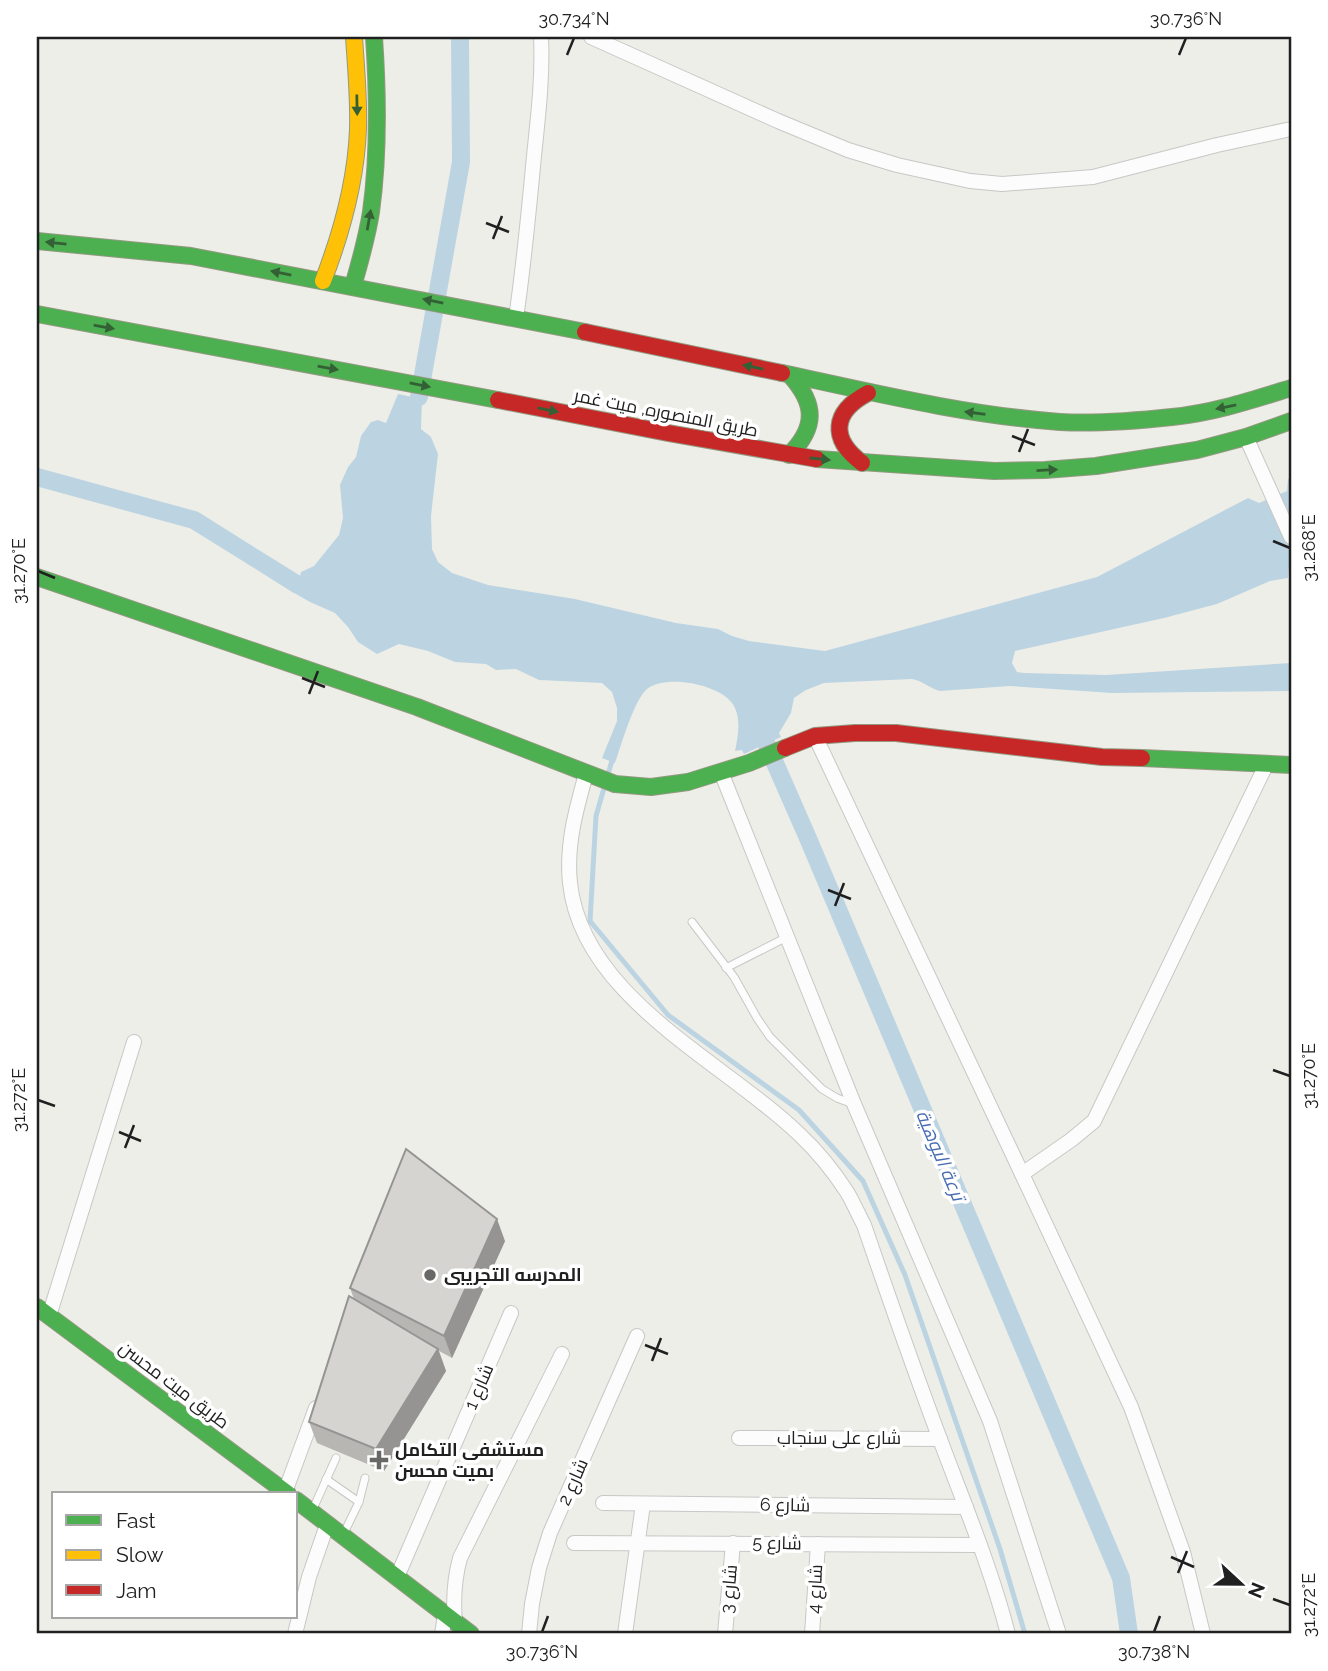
<svg xmlns="http://www.w3.org/2000/svg" width="1328" height="1671" font-family="Raleway,Cairo,sans-serif">
<style>
.water{fill:#bcd4e2}
.lines{fill:none;stroke-linecap:round;stroke-linejoin:round}
.stream{stroke:#bcd4e2;stroke-width:5}
.canal{stroke:#bcd4e2;stroke-width:18}
.lane-casing{stroke:#c7c7c5;stroke-width:9}
.street-casing{stroke:#c7c7c5;stroke-width:16}
.fast-casing{stroke:#939980;stroke-width:18}
.slow-casing{stroke:#939980;stroke-width:18}
.jam-casing{stroke:#939980;stroke-width:18}
.lane{stroke:#fcfcfc;stroke-width:7}
.street{stroke:#fcfcfc;stroke-width:14}
.fast{stroke:#4caf50;stroke-width:16}
.slow{stroke:#ffc107;stroke-width:16}
.jam{stroke:#c62828;stroke-width:16}
.wall{fill:#b7b6b3}
.shaded-wall{fill:#959492}
.building{fill:#d5d4d0;stroke:#959492;stroke-width:2}
.oneway{fill:#346036}
.ticks{fill:none;stroke:#202020;stroke-width:2.5}
.poi-dot{fill:#686866;stroke:#fff;stroke-width:2.5}
.labels{text-anchor:middle;stroke-width:7;stroke-linejoin:round;paint-order:stroke}
.street-label{font-size:18px;fill:#202020;stroke:#fff}
.poi-label{font-size:18px;font-weight:bold;fill:#202020;stroke:#fff;text-anchor:start}
.water-label{font-size:19px;font-style:italic;fill:#496db3;stroke:#fff}
.neatline{fill:none;stroke:#202020;stroke-width:2.5}
.ticks-label{font-size:18px;text-anchor:middle;fill:#202020}
</style>
<rect width="100%" height="100%" fill="#eeeee9"/>
<path class="water" d="M398,394L422,399L421,429L431,437L438,454L431,516L432,549L438,562L452,573L488,585L575,599L676,623L718,629L732,636L749,641L825,651L1097,577L1248,498L1259,503L1287,491L1288,479L1291,478V565L1289,566L1288,578L1270,581L1217,604L1164,618L1015,651L1012,663L1017,672L1024,673L1106,675L1291,663V691L1112,693L1010,686L940,691C929,688 923,681 912,679L824,683L806,690L794,698L791,713L779,733L781,737L744,754L742,750L735,751C738,736 742,717 732,703C718,684 666,674 647,689C634,700 621,746 615,763L602,758L617,721V708L612,692L602,683L539,680L516,669L496,670L486,664L455,662L428,651L399,644L377,654L358,642L348,627L335,613L310,602L296,594L301,572L314,566L339,535L343,518L340,485L348,467L356,457L361,436L371,422L378,420L386,423Z"/>
<g class="lines">
<polyline class="stream" points="613,757 596,816 590,921 668,1015 799,1110 863,1181 905,1275 1000,1549 1025,1634"/>
<g class="canal">
<polyline points="419,397 461,162 460,37"/>
<polyline points="37,477 194,520 298,585 320,588"/>
<polyline points="757,722 807,836 1121,1578 1129,1634"/>
</g>
<g class="lane-casing">
<g id="lane">
<polyline points="692,922 734,977 757,1018 770,1037 822,1089 837,1098 853,1104"/>
<polyline points="726,968 787,937"/>
<polyline points="326,1479 359,1502"/>
<polyline points="312,1511 336,1458"/>
<polyline points="344,1533 359,1502 365,1478"/>
</g>
</g>
<g class="street-casing">
<g id="street">
<polyline points="591,37 778,121 848,150 897,165 970,181 1002,184 1093,177 1217,145 1291,129"/>
<path d="M516,318C524,264 529,210 534,156C538,117 543,76 541,37"/>
<polyline points="1246,437 1291,537"/>
<polyline points="815,736 1022,1174 1131,1407 1183,1552 1203,1634"/>
<polyline points="721,772 854,1104 990,1421 1059,1634"/>
<path d="M586,774C576,810 566,845 570,883C582,998 725,1062 800,1135C817,1151 834,1172 847,1192C853,1202 858,1214 864,1225C889,1298 914,1370 941,1442C965,1506 991,1568 1008,1634"/>
<polyline points="1022,1174 1071,1140 1094,1121 1267,763"/>
<polyline points="49,1316 134,1042"/>
<polyline points="739,1438 940,1439"/>
<polyline points="285,1492 316,1408"/>
<polyline points="603,1503 966,1507"/>
<polyline points="574,1543 980,1545"/>
<polyline points="397,1577 511,1313"/>
<path d="M455,1622C453,1599 454,1580 460,1558L562,1354"/>
<polyline points="295,1634 309,1577 327,1525"/>
<polyline points="442,1634 445,1615"/>
<polyline points="529,1634 532,1604 539,1568 550,1533 637,1336"/>
<polyline points="625,1634 643,1504"/>
<polyline points="725,1634 733,1543"/>
<polyline points="812,1634 818,1544"/>
</g>
</g>
<g class="fast-casing">
<g id="fast">
<polyline points="37,241 191,256 585,332"/>
<path d="M353,286C360,262 367,237 371,212C379,154 378,95 374,37"/>
<polyline points="37,314 498,400"/>
<path d="M782,373C875,393 965,415 1060,422C1097,424 1135,421 1172,417C1213,413 1252,400 1291,388"/>
<path d="M789,455C817,427 816,404 790,375"/>
<polyline points="817,459 994,471 1045,470 1096,466 1197,450 1246,437 1291,421"/>
<polyline points="37,577 417,707 615,784 651,787 688,782 749,763 785,748"/>
<polyline points="1142,758 1291,765"/>
<polyline points="37,1307 288,1494"/>
<polyline points="296,1500 471,1634"/>
</g>
</g>
<g class="slow-casing">
<path id="slow" d="M323,281C342,232 356,182 358,129C359,98 356,68 354,37"/>
</g>
<g class="jam-casing">
<g id="jam">
<polyline points="585,332 782,373"/>
<polyline points="498,400 668,433 817,459"/>
<path d="M862,463C830,439 832,412 868,393"/>
<polyline points="785,748 815,736 855,733 896,733 1102,757 1142,758"/>
</g>
</g>
<use href="#lane" class="lane"/>
<use href="#street" class="street"/>
<use href="#fast" class="fast"/>
<use href="#slow" class="slow"/>
<use href="#jam" class="jam"/>
</g>
<polygon class="wall" points="505,1241 452,1358 439,1351 446,1371 384,1471 317,1443 309,1422 354,1299 350,1288"/>
<g class="shaded-wall">
<polygon points="497,1219 505,1241 452,1358 444,1336"/>
<polygon points="438,1349 446,1371 384,1471 376,1449"/>
</g>
<g class="building">
<polygon points="406,1149 497,1219 444,1336 350,1288"/>
<polygon points="349,1296 438,1349 376,1449 309,1422"/>
</g>
<defs><path id="oneway-solid" d="M-6-.8H1V-3.2L6.5 0L1 3.2V.8H-6Z" transform="scale(1.75)"/></defs>
<g class="oneway">
<use href="#oneway-solid" transform="translate(357 105) rotate(89)"/>
<use href="#oneway-solid" transform="translate(369 220) rotate(-80)"/>
<use href="#oneway-solid" transform="translate(56 243) rotate(-174)"/>
<use href="#oneway-solid" transform="translate(281 273) rotate(-169)"/>
<use href="#oneway-solid" transform="translate(433 301) rotate(-169)"/>
<use href="#oneway-solid" transform="translate(104 327) rotate(10)"/>
<use href="#oneway-solid" transform="translate(753 367) rotate(-168)"/>
<use href="#oneway-solid" transform="translate(328 368) rotate(10)"/>
<use href="#oneway-solid" transform="translate(420 385) rotate(11)"/>
<use href="#oneway-solid" transform="translate(1226 407) rotate(168)"/>
<use href="#oneway-solid" transform="translate(548 410) rotate(11)"/>
<use href="#oneway-solid" transform="translate(975 413) rotate(-172)"/>
<use href="#oneway-solid" transform="translate(820 459) rotate(6)"/>
<use href="#oneway-solid" transform="translate(1047 470) rotate(-3)"/>
</g>
<path class="ticks" d="M567,55L574,38M1179,55L1186,38M486,223L509,232M493,239L502,216M1012,436L1035,445M1019,452L1028,429M1273,541L1290,548M38,571L55,578M302,678L325,687M309,694L318,671M828,890L851,899M835,906L844,883M1273,1070L1290,1076M38,1100L55,1106M119,1132L141,1141M125,1148L134,1125M645,1345L668,1354M652,1361L661,1338M1171,1557L1194,1567M1178,1573L1187,1551M1273,1599L1290,1605M542,1632L548,1616M1154,1632L1160,1616"/>
<g class="poi-dot">
<circle cx="430" cy="1275" r="7"/>
<path d="M375.5 1449.5h7v7h7v7h-7v7h-7v-7h-7v-7h7z"/>
</g>
<g class="labels">
<g class="street-label">
<text transform="translate(666 413) rotate(11)" y="6">طريق المنصوره, ميت غمر</text>
<text transform="translate(174 1385) rotate(37)" y="6">طريق ميت محسن</text>
<text transform="translate(479 1387) rotate(-67)" y="6">شارع 1</text>
<text x="839" y="1444">شارع على سنجاب</text>
<text transform="translate(573 1482) rotate(-66)" y="6">شارع 2</text>
<text transform="translate(785 1505) rotate(1)" y="6">شارع 6</text>
<text transform="translate(777 1543) rotate(1)" y="6">شارع 5</text>
<text transform="translate(729 1589) rotate(-85)" y="6">شارع 3</text>
<text transform="translate(815 1589) rotate(-87)" y="6">شارع 4</text>
</g>
<g class="poi-label">
<text x="444" y="1281">المدرسه التجريبى</text>
<text x="395" y="1456">مستشفى التكامل<tspan x="395" dy="21">بميت محسن</tspan></text>
</g>
<g class="water-label">
<text transform="translate(941 1155) rotate(67)" y="7">ترعة البوهية</text>
</g>
</g>
<rect width="1328" height="1671" fill="none" stroke="#ffffff" stroke-width="77"/>
<rect x="52" y="1492" width="245" height="126" fill="#ffffff" stroke="#a6a6a6" stroke-width="2"/>
<rect x="66" y="1515" width="35" height="10" fill="#4caf50" stroke="#a6a6a6" stroke-width="2"/>
<text x="116" y="1528" font-size="21" fill="#202020">Fast</text>
<rect x="66" y="1550" width="35" height="10" fill="#ffc107" stroke="#a6a6a6" stroke-width="2"/>
<text x="116" y="1562" font-size="21" fill="#202020">Slow</text>
<rect x="66" y="1585" width="35" height="10" fill="#c62828" stroke="#a6a6a6" stroke-width="2"/>
<text x="116" y="1598" font-size="21" fill="#202020">Jam</text>
<g transform="translate(1241 1584) rotate(112)" stroke="#ffffff" stroke-width="5" paint-order="stroke">
<path d="M0-5L12 26L0 18L-12 26Z" fill="#202020"/>
<text y="-10" font-size="19" font-weight="bold" text-anchor="middle" fill="#202020">N</text>
</g>
<rect x="38" y="38" width="1252" height="1594" class="neatline"/>
<g class="ticks-label">
<text x="574" y="25">30.734°N</text>
<text x="1186" y="25">30.736°N</text>
<text transform="translate(1309 548) rotate(-90)" y="6">31.268°E</text>
<text transform="translate(19 571) rotate(-90)" y="6">31.270°E</text>
<text transform="translate(1309 1076) rotate(-90)" y="6">31.270°E</text>
<text transform="translate(19 1100) rotate(-90)" y="6">31.272°E</text>
<text transform="translate(1309 1605) rotate(-90)" y="6">31.272°E</text>
<text x="542" y="1658">30.736°N</text>
<text x="1154" y="1658">30.738°N</text>
</g>
</svg>
